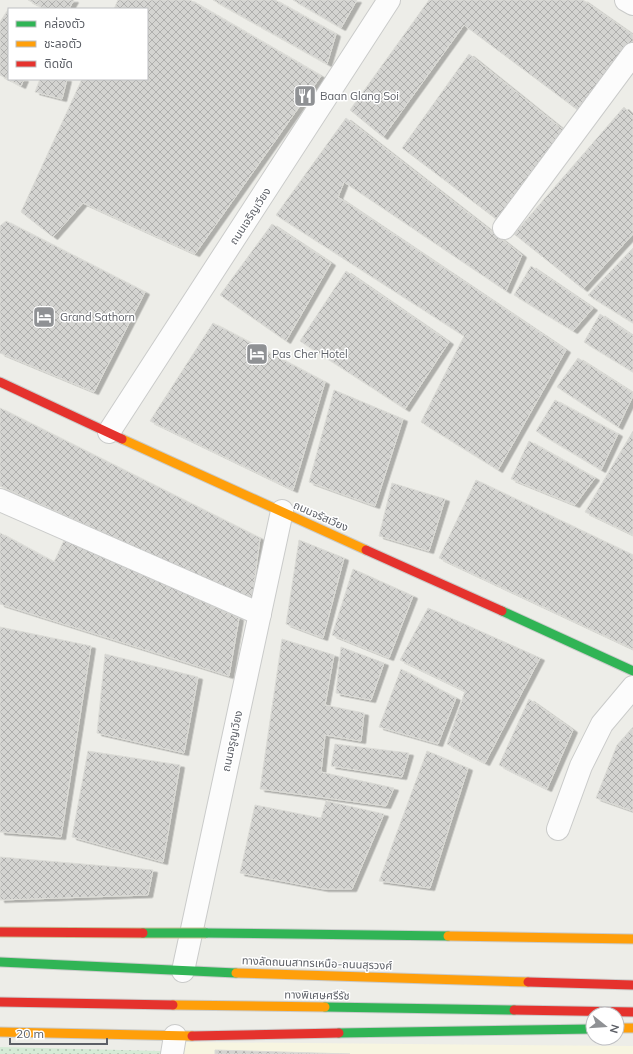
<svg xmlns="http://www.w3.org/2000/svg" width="633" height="1054" font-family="Mulish,'Noto Sans Thai',sans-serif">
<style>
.commercial{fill:#f7f5e1}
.park{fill:url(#park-dots)}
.building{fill:url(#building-cross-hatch);stroke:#dcdcd7;filter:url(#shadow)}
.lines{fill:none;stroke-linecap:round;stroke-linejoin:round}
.street-casing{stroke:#cacbca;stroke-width:24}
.fast-casing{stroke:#cacbca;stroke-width:11}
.slow-casing{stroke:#cacbca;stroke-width:11}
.jam-casing{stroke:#cacbca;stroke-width:11}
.street{stroke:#fcfcfc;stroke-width:22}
.fast{stroke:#30b455;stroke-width:9}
.slow{stroke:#ff9f0a;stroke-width:9}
.jam{stroke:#e5322d;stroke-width:9}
.fast-bridge-casing{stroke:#c6be94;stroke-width:11;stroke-linecap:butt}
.jam-bridge-casing{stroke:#c6be94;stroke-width:11;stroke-linecap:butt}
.fast-bridge{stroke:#30b455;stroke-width:9}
.jam-bridge{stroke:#e5322d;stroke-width:9}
.labels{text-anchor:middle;stroke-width:3;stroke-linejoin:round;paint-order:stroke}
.poi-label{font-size:11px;fill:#5d6067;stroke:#fff;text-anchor:start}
.street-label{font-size:11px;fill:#5d6067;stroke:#fff}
</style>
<defs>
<pattern id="park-dots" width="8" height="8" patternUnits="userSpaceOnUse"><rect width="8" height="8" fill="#d5ebd6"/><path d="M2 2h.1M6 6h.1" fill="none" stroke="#b0c2b1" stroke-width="1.8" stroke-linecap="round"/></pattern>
<pattern id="building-cross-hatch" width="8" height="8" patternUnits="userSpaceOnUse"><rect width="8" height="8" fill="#d4d4d1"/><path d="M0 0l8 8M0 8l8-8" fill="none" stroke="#afafad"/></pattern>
<filter id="shadow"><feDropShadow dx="4.5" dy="2.5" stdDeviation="0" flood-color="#0004"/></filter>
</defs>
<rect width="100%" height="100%" fill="#edede8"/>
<polygon class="commercial" points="184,1042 633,1046 633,1054 182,1054"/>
<polygon class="park" points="0,1047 161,1051 161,1054 0,1054"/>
<g class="building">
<polygon points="28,0 74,0 69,9 45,9"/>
<polygon points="118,0 190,0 321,76 195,254 83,203 53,237 21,212 82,79 147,79 147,9 114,9"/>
<polygon points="213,0 275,0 336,34 327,64"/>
<polygon points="293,0 357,0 341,28"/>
<polygon points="429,0 583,0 633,35 633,42 579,111 464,25 383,137 350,110"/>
<polygon points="9,8 10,9 9,79 24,79 21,86 0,75 0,22"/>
<polygon points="469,54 566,132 496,219 402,148"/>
<polygon points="40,79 67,79 62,99 35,92"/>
<polygon points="624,107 633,116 633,234 583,289 514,234"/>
<polygon points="346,118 522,255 506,291 344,182 338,197 566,350 498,470 421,422 464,336 276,215"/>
<polygon points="6,221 145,292 94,392 0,353 0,226"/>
<polygon points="272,224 331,263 286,341 220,295"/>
<polygon points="633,248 633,323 588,295"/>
<polygon points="531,266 593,308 573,331 514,295"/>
<polygon points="346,271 449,342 405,409 300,341"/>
<polygon points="600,314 633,336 633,372 584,342"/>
<polygon points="213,323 325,382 293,490 150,421"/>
<polygon points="578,358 633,393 633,396 618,427 557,387"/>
<polygon points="334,390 403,419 375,506 309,482"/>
<polygon points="555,400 618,434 601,470 536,431"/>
<polygon points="0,408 260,538 252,600 0,486"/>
<polygon points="633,431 633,535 585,512"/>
<polygon points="529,441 595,478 575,505 511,479"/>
<polygon points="476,480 633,555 633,649 439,558"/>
<polygon points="392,483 445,499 429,551 379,536"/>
<polygon points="0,533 54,562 65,538 239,618 229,676 0,604"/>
<polygon points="299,540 344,558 323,638 286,624"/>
<polygon points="353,569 413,596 389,658 332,635"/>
<polygon points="428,608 540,658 485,763 447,744 465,691 400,660"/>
<polygon points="0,627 91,646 61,837 0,832"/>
<polygon points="282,639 334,655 325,705 364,713 361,741 325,735 321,772 394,788 386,806 260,789"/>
<polygon points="341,647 384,663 371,700 336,693"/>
<polygon points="105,654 198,677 184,753 97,733"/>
<polygon points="401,669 456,698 438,744 379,727"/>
<polygon points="529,699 573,730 547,789 499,765"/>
<polygon points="633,727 633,811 596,798 617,745"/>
<polygon points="335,744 409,753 402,777 331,766"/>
<polygon points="88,751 180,765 163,862 72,837"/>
<polygon points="427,751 468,768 430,888 379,881"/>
<polygon points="326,801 384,814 352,889 324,889 240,873 255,805 321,818"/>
<polygon points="0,857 153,870 148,895 0,900"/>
<polygon points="215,1050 350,1054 215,1054"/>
</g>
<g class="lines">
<g class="street-casing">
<g id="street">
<polyline points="626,0 633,4"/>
<polyline points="504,228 633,54"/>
<polyline points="109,432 389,0"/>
<polyline points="0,500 260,614"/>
<polyline points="558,829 581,766 602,724 633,687"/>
<polyline points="183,971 282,511"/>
<polyline points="172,1054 175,1036"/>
</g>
</g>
<g class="fast-casing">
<g id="fast">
<polyline points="502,611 633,671"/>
<polyline points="206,933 448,936"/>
<polyline points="0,962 236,973"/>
<polyline points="325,1007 514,1010"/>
<polyline points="339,1033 593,1029"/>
</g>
</g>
<g class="slow-casing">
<g id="slow">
<polyline points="122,439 366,550"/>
<polyline points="448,936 633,939"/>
<polyline points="236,973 528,982"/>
<polyline points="173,1005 325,1007"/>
<polyline points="617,1028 633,1028"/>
<polyline points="0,1032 192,1036"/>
</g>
</g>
<g class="jam-casing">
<g id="jam">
<polyline points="0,382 122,439"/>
<polyline points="366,550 502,611"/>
<polyline points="528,982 633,985"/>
<polyline points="0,1002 173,1005"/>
<polyline points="514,1010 633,1012"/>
<polyline points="192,1036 339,1033"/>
</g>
</g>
<use href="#street" class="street"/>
<use href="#fast" class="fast"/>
<use href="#slow" class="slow"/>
<use href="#jam" class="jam"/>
<g class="fast-bridge-casing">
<polyline id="fast-bridge" points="143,933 206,933"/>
</g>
<g class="jam-bridge-casing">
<polyline id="jam-bridge" points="0,932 143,933"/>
</g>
<use href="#fast-bridge" class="fast-bridge"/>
<use href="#jam-bridge" class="jam-bridge"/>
</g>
<defs>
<g id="restaurant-square" transform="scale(1.15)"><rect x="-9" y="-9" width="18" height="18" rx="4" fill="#8f9194" stroke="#fff"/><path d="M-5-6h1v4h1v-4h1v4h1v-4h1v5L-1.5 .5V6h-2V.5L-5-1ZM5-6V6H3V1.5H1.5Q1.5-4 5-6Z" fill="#fff"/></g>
<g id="hotel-square" transform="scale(1.15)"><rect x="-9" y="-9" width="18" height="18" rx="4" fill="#8f9194" stroke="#fff"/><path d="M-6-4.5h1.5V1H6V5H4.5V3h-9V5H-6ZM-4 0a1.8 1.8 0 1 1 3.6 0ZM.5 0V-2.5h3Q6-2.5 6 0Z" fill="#fff"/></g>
</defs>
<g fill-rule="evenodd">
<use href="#restaurant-square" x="305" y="96"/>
<use href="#hotel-square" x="44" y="317"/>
<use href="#hotel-square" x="257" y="354"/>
</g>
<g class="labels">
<g class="poi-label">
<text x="320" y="100">Baan Glang Soi</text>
<text x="60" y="321">Grand Sathorn</text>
<text x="272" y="358">Pas Cher Hotel</text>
</g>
<g class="street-label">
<text transform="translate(250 216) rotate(-57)" y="4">ถนนเจริญเวียง</text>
<text transform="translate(321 516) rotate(24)" y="4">ถนนจรัสเวียง</text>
<text transform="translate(232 741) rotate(-78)" y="4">ถนนจรูญเวียง</text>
<text transform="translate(317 963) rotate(2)" y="4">ทางลัดถนนสาทรเหนือ-ถนนสุรวงศ์</text>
<text transform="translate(317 995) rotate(1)" y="4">ทางพิเศษศรีรัช</text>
</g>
</g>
<rect x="8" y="8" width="140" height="72" fill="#ffffff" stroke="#bebfc2"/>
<rect x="16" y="21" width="20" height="6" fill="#30b455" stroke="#bebfc2"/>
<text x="44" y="28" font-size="12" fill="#5d6067">คล่องตัว</text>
<rect x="16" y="41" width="20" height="6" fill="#ff9f0a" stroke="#bebfc2"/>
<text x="44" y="48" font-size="12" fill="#5d6067">ชะลอตัว</text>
<rect x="16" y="61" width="20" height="6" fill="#e5322d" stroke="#bebfc2"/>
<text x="44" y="68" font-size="12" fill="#5d6067">ติดขัด</text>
<g transform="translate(605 1026) rotate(107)"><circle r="19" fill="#ffffff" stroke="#bebfc2"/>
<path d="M0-3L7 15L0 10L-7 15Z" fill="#8f9194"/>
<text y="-6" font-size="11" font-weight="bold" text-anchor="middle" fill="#5d6067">N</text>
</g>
<path d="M10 1038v6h97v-6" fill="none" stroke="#5d6067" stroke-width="2"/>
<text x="16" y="1038" font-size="12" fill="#5d6067" stroke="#ffffff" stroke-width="3" paint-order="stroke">20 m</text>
</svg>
